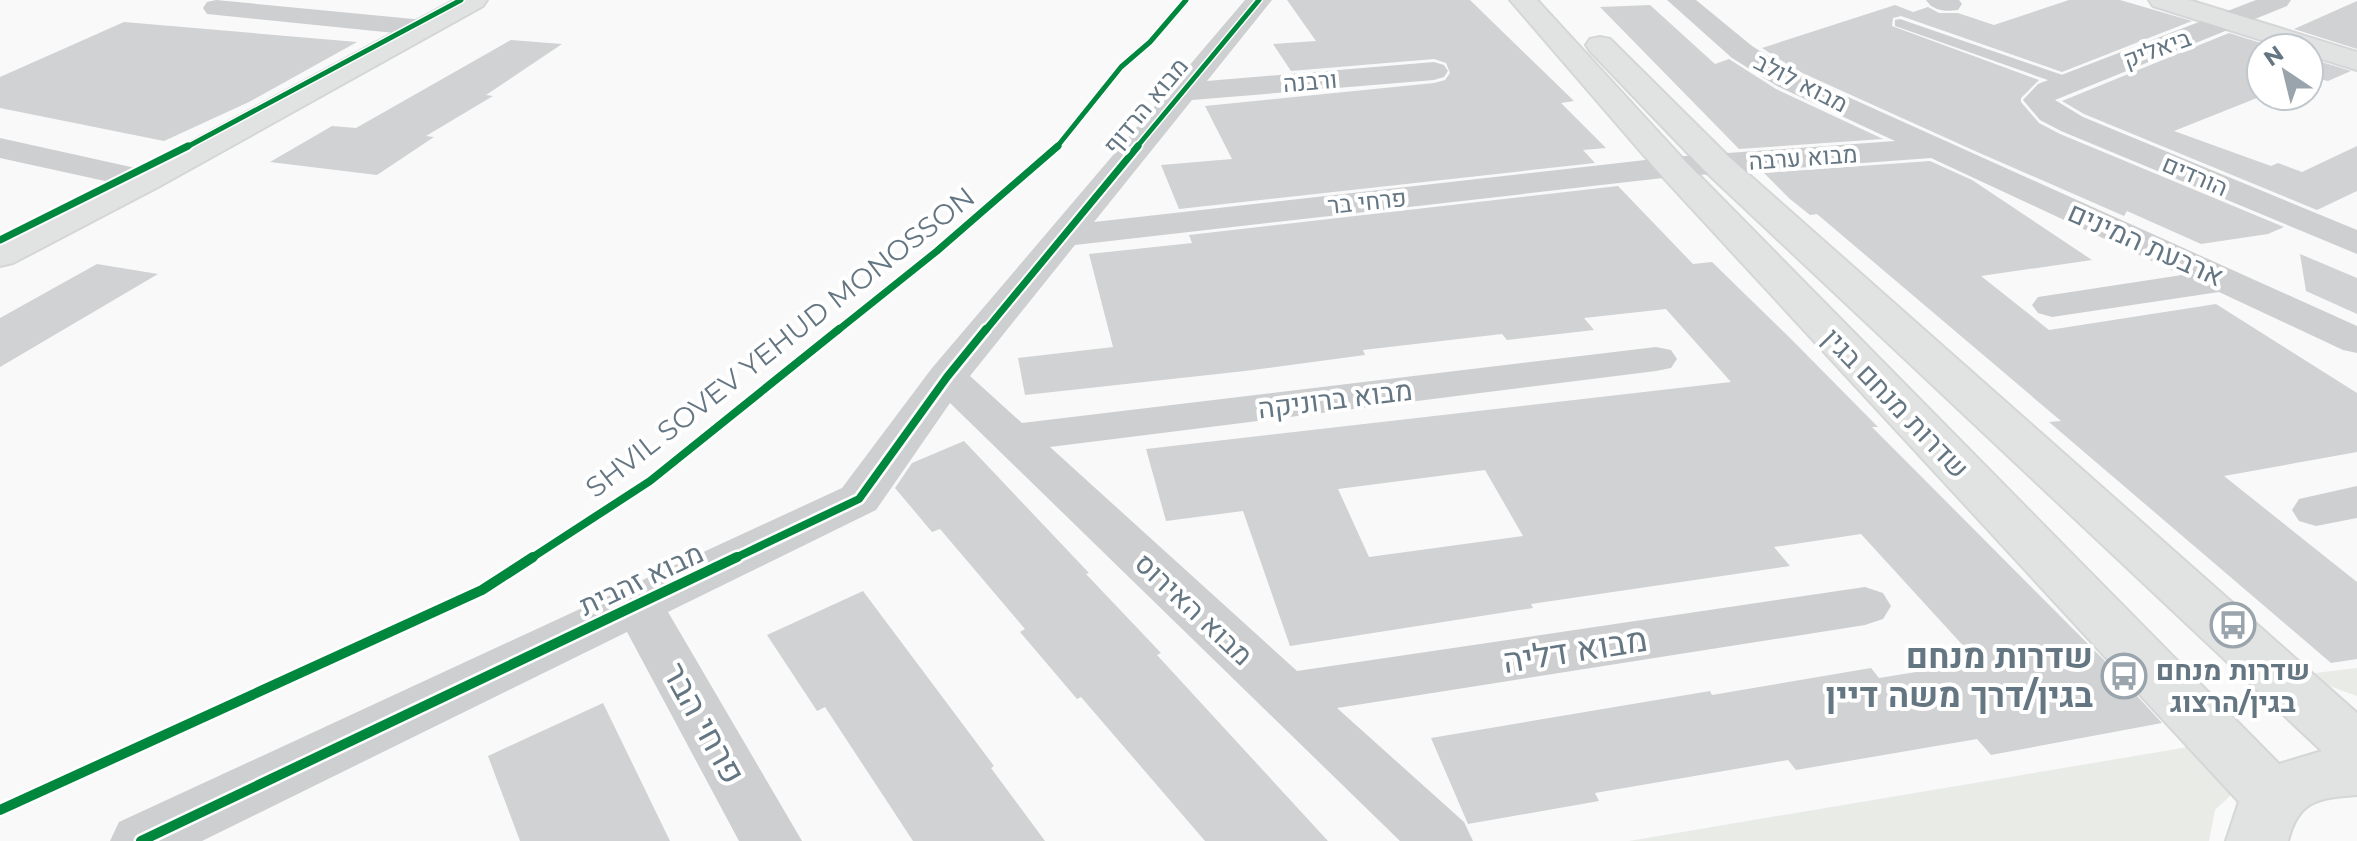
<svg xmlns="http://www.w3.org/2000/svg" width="2357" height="841" font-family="Montserrat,Heebo,sans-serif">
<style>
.green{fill:#e8ebe6}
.building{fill:#d0d2d3;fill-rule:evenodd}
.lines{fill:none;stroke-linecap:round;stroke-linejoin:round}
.secondary-casing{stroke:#d5d6d7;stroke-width:4}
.lane{fill:#cecfd0;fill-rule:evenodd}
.street{fill:#cecfd0;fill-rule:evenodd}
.secondary{fill:#e1e2e2;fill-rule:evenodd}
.cycleway-far3-casing{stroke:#fff;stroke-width:8}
.cycleway-far2-casing{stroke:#fff;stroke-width:11}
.cycleway-far1-casing{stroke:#fff;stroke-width:13}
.cycleway-casing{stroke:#fff;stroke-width:15}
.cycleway-far3{stroke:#00873e;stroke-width:5}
.cycleway-far2{stroke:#00873e;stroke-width:7}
.cycleway-far1{stroke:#00873e;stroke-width:8}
.cycleway{stroke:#00873e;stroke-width:10}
.labels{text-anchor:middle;stroke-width:8;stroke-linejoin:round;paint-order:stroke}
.far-street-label{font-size:24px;fill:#657683;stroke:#fff}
.street-label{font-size:28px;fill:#657683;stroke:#fff}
.poi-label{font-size:28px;font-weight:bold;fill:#657683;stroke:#fff}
.near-street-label{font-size:34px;fill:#657683;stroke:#fff}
.near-poi-label{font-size:34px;font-weight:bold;fill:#657683;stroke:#fff;text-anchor:end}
</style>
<rect width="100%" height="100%" fill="#f9f9f9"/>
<g class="green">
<polygon points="2357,668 2357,696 2299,675"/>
<polygon points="2212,743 2248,779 2215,810 2209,841 1629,841"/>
</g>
<g class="building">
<polygon points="1287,0 1470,0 1574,101 1561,103 1606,148 1583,150 1595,163 1179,209 1161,165 1232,159 1205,106 1434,83 1445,80 1450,73 1446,63 1434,59 1291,71 1273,44 1316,41"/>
<polygon points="2069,0 2120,0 2192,21 2062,72 1901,16 1893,18 1892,26 2039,80 2021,98 2021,102 2039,123 2060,134 2284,227 2268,234 2201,244 2127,211 2124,216 1975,151 1798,71 1762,48 1895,5 1913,12 1928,7 1939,13 1958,13 1994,25"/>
<polygon points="2357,1 2357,49 2294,29"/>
<polygon points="1650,5 1715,64 1729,59 1776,89 1883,139 1739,149 1600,7"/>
<polygon points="124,22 357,42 249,102 164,141 0,108 0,77"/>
<polygon points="2229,33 2277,48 2261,48 2262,96 2174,131 2271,166 2278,163 2302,172 2357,146 2357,191 2317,210 2084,114 2062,101"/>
<polygon points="511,40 562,44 486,95 493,96 426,136 434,137 377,175 270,162 332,126 356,128"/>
<polygon points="2309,58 2351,71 2328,81 2309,77"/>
<polygon points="1930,161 1972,180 2092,260 1981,276 2049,330 2216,304 2357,393 2357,452 2224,476 2357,582 2357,659 2331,663 2049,422 2061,421 1817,214 1810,215 1790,199 1764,173"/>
<path d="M1618,186L1693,264L1712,262L1793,341L1878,427H1872L2104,660L2162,723L1991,755L1977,739L1796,770L1788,760L1595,793L1599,801L1468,824L1431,738L1710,691L1712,695L1871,668L1879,678L1978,662L1861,534L1774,547L1790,566L1531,604L1533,608L1290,646L1243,511L1166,521L1146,449L1731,382L1666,309L1584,318L1594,330L1507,340L1502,334L1363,350L1365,355L1245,371L1025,395L1018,358L1113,347L1089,254L1192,243L1189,235ZM1485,470L1523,536L1369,557L1338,489Z"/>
<polygon points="2300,254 2357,278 2357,314 2306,291"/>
<polygon points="97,264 158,274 0,367 0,318"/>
<polygon points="964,441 1089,573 1086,574 1161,653 1157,655 1328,841 1205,841 1081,697 1077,699 1020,632 1025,629 940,529 932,532 895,488 912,463"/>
<polygon points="863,591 994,766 991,768 1045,841 913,841 825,707 817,711 767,635"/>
<polygon points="603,703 670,841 520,841 488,756"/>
</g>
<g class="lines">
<g class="secondary-casing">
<g id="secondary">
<polygon points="455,0 487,0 483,6 158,187 13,263 0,266 0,241 134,173"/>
<path d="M1510,0H1537L1684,160L2279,764L2322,751L1705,171L1590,51L1586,45L1590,39L1600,37L1610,39L1729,157L2357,713V795C2318,798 2298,800 2288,841H2226L2239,802L1660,174Z"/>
<polygon points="2149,0 2189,0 2357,52 2357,70 2309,55 2309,48 2287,48 2153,6"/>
</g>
</g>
<polygon class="lane" points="1900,19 2074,79 2076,82 2074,85 2062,85 1895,26 1895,20"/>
<g class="street">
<polygon points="216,0 424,20 434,22 438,28 434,34 424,36 207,14 203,8 207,2"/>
<polygon points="1245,0 1272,0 1207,81 1434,62 1444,65 1448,71 1444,77 1434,80 1192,100 1094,222 1672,157 1895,141 1777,86 1732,58 1667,0 1696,0 1752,46 1797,74 2357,326 2357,353 2343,350 2219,292 2052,317 2038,313 2032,305 2038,297 2182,275 1931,158 1672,177 1075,245 970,376 1022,423 1656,347 1671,350 1677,359 1671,368 1656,371 1050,447 1297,671 1865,587 1883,593 1891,606 1883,619 1865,625 1337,708 1464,822 1473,841 1400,841 950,403 876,510 668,612 802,841 739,841 627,632 202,841 110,841 119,822 842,488 932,368"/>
<path d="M1926,0H1959L1962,4L1958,10C1946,12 1933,11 1926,0Z"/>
<polygon points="2256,0 2291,0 2287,6 2055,100 2083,117 2357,230 2357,254 2061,131 2040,120 2023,100 2038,84"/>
<polygon points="0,138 158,173 163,180 158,187 146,190 0,158"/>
<polygon points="2357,486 2357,518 2316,526 2299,521 2292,510 2299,499"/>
</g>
<use href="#secondary" class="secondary"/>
<g class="cycleway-far3-casing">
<g id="cycleway-far3">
<polyline points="185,148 461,0"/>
<polyline points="1056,148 1121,67 1150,42 1186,0"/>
<polyline points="1136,148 1259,0"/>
</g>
</g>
<g class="cycleway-far2-casing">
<g id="cycleway-far2">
<polyline points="0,240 188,146"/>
<polyline points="837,331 937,251 1058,146"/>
<polyline points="985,331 1138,146"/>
</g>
</g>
<g class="cycleway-far1-casing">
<g id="cycleway-far1">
<polyline points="530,559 650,481 839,329"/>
<polyline points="733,559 859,499 947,377 986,329"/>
</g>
</g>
<g class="cycleway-casing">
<g id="cycleway">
<polyline points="0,810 482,590 533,557"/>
<polyline points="141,841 737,557"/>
</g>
</g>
<use href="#cycleway-far3" class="cycleway-far3"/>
<use href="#cycleway-far2" class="cycleway-far2"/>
<use href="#cycleway-far1" class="cycleway-far1"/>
<use href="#cycleway" class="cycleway"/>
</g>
<defs>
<g id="bus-ring" transform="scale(2.3)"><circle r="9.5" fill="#fff" stroke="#99a4ac" stroke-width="1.5"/><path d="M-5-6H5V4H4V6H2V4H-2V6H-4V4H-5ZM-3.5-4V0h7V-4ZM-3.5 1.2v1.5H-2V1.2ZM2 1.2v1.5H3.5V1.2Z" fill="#99a4ac"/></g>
</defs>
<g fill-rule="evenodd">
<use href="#bus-ring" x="2233" y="625"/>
<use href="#bus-ring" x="2124" y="676"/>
</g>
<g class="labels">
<g class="far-street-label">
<text transform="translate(2157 49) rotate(-20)" y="8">ביאליק</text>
<text transform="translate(1310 82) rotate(-5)" y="8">ורבנה</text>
<text transform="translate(1801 83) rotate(27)" y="8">מבוא לולב</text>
<text transform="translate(1146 106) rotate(-50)" y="8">מבוא הרדוף</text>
<text transform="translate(1803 158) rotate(-4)" y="8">מבוא ערבה</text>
<text transform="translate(2195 176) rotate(23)" y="8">הורדים</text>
<text transform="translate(1367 202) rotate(-6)" y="8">פרחי בר</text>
</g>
<g class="street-label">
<text transform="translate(2146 244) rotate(24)" y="10">ארבעת המינים</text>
<text transform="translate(780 342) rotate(-38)" y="10">SHVIL SOVEV YEHUD MONOSSON</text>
<text transform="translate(1335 399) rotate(-7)" y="10">מבוא ברוניקה</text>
<text transform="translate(1896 403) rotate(46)" y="10">שדרות מנחם בגין</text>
<text transform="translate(641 579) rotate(-25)" y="10">מבוא זהבית</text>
<text transform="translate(1194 609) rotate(43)" y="10">מבוא האירוס</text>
</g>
<g class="poi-label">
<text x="2233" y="680">שדרות מנחם<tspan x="2233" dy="32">בגין/הרצוג</tspan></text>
</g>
<g class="near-street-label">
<text transform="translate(1575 650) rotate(-9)" y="12">מבוא דליה</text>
<text transform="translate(704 723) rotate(61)" y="12">פרחי הבר</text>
</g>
<g class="near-poi-label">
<text x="2093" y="668">שדרות מנחם<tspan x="2093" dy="39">בגין/דרך משה דיין</tspan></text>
</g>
</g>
<g transform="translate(2285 72) rotate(325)"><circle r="38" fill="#ffffff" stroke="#c1c8cd" stroke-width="2"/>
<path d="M0-6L14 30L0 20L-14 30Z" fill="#99a4ac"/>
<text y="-12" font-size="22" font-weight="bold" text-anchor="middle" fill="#657683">N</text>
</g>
</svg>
